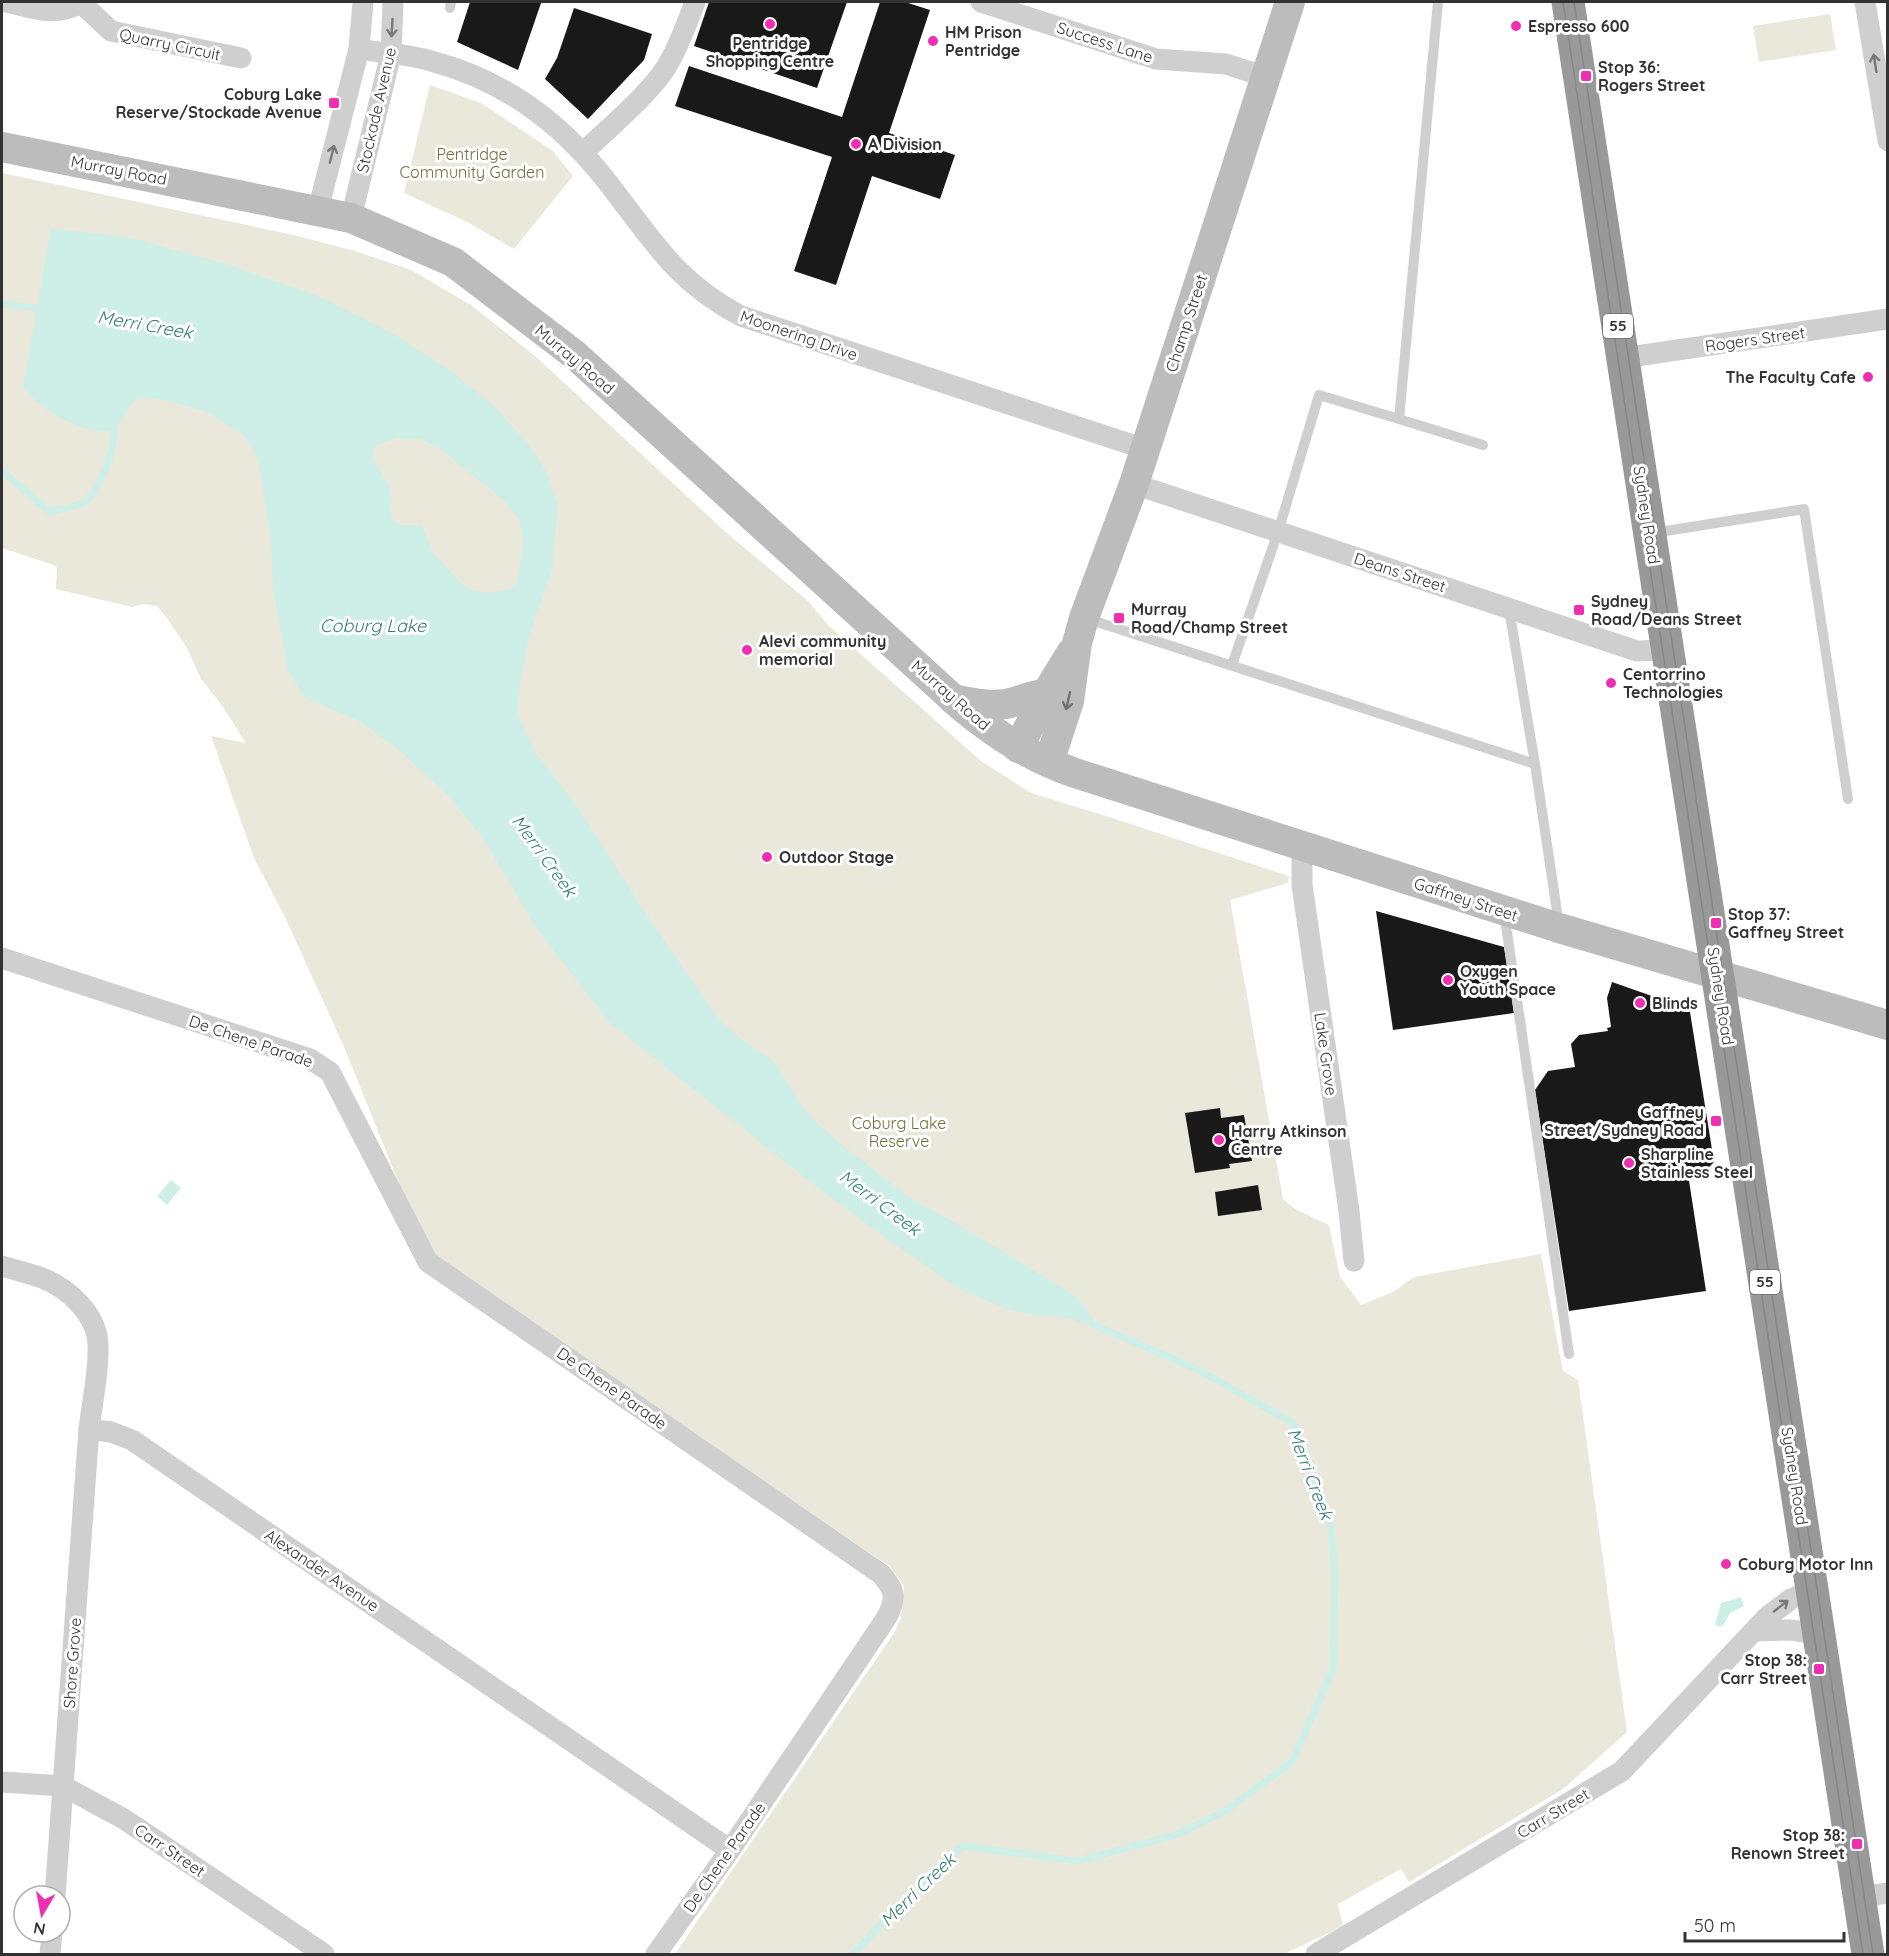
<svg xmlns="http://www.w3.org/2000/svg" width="1889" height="1956" font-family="Quicksand,sans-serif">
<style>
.green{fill:#eae8da}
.water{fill:#cdefe8;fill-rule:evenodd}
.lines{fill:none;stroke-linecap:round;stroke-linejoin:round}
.stream{stroke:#cdefe8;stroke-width:7}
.building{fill:#191919}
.lane{stroke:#cfcfcf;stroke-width:10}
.street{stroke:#cfcfcf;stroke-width:21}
.secondary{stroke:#bcbcbc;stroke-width:30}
.highway{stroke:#999;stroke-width:33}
.tram{stroke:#878787;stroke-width:1.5}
.oneway{stroke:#797979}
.oneway2{stroke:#707070}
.poi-dot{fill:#ef2fb1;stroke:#fff;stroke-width:2}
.labels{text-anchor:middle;stroke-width:6;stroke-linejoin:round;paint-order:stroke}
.shield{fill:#fff;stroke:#707070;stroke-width:1.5}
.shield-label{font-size:15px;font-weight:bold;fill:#323232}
.poi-label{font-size:16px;font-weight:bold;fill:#323232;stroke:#fff;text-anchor:start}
.street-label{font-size:16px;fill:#323232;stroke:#fff}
.park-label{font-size:16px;fill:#726e3c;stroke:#fff}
.water-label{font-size:18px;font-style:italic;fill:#327f6f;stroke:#fff}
</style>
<rect width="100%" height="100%" fill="#fff"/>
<g class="green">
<polygon points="1830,14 1836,50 1759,62 1753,26"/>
<polygon points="430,85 481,103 553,151 573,176 514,249 469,223 404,193"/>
<polygon points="2,173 298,236 358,252 411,270 471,305 535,356 728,534 808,601 827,624 981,761 1031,793 1106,816 1289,876 1288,883 1230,900 1283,1199 1295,1209 1329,1225 1340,1277 1361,1305 1393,1292 1414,1277 1541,1254 1563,1371 1578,1380 1627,1732 1563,1789 1409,1882 1401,1869 1338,1904 1343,1926 1284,1954 675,1954 894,1633 901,1618 904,1586 889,1566 535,1325 425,1248 345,1049 285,917 254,858 211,736 246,743 221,704 201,679 187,648 167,618 157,606 144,604 132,607 56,589 57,566 2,548"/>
</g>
<g class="water">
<path d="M51,228L132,238L230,265L318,296L392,333L452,372L493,405L529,445L545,470L558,504L552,569L528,641L519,689L518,715L536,753L579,809L640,905L717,1017L740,1038L772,1060L809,1116L841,1144L907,1196L954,1222L1077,1297L1099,1327L1067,1318L1033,1315L1010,1310L963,1291L891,1242L813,1184L610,1023L534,925L485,841L450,797L400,751L359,721L305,698L288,670L273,589L271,538L258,459L245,436L207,412L168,401L144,397L133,402L114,431C79,433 45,413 23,387ZM399,438L420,439L439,448L505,501L519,520L524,540L517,582L509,590L486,593L471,590L459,581L433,553L422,525H402L393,521C388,509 394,496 388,483C382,471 367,459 376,445Z"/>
<polygon points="171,1180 181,1188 167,1205 157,1196"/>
<polygon points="1741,1597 1744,1606 1730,1613 1723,1626 1719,1627 1715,1625 1721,1603"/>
</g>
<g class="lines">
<g class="stream">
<polyline points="2,304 44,309"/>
<path d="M2,471L50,512C60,509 73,507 82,503C100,493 114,450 114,431"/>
<polyline points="853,1954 913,1891 963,1846 1078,1861 1176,1835 1227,1810 1292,1762 1333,1669 1335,1572 1330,1518 1293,1423 1197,1369 1092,1324"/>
</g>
</g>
<g class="building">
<polygon points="470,2 536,2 541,3 518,70 457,42"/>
<polygon points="709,2 847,2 817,88 694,46"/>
<polygon points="880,2 905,2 930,10 889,133 955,155 940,199 872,176 836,285 794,271 832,157 675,106 689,66 842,117"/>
<polygon points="574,8 652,34 644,60 588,119 545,79 557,58"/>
<polygon points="1376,911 1504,947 1514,1013 1393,1030"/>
<polygon points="1612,982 1686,1008 1690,1012 1714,1162 1709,1167 1709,1170 1688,1174 1706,1291 1569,1311 1535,1090 1548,1071 1575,1067 1571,1044 1579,1035 1608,1031 1607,1028 1611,1027 1607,998"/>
<polygon points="1220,1108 1221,1118 1244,1115 1252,1161 1229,1164 1230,1168 1195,1173 1185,1113"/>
<polygon points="1258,1185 1262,1210 1218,1216 1215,1192"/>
</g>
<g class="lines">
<g class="lane">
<polyline points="450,8 451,2"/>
<polyline points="1399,419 1483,445"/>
<polyline points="1653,533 1804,509 1848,799"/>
<polyline points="1509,609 1535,764 1559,925"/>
<polyline points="1085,618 1535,764"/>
<polyline points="1232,665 1278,532 1319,395 1399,419 1438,2"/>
<polyline points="1504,912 1569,1354"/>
</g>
<g class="street">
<path d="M6,2C35,8 53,18 81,3L111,31L241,58"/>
<polyline points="981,2 1156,59 1226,64 1266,77"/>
<polyline points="1865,2 1888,141"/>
<path d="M359,49C382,53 408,54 431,61C503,80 558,120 605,179C650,236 674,281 741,316L1145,449"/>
<path d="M583,153C608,128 649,95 667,66C679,46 687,23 695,2"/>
<polyline points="318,210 359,49 363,2"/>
<polyline points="351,218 391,54 393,2"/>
<polyline points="1623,358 1888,319"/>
<polyline points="1134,484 1637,651 1668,650"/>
<polyline points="1302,846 1302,885 1349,1211 1354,1261"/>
<path d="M2,958L310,1059L330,1072L428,1262L881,1574C895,1590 897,1597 887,1617L730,1850L656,1954"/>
<path d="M2,1266C15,1270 29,1273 42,1278C68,1288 98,1315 98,1346C99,1372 92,1403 89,1429L111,1432L132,1440L730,1850"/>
<polyline points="1756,1631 1790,1630 1819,1634"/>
<polyline points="2,1782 63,1786 124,1819 324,1954"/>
<polyline points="55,1896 89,1429"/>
<polyline points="1859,1897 1888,1893"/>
<polyline points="50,1954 52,1932"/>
<polyline points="1316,1954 1622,1771 1767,1617 1791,1599 1812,1590"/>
</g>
<g class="secondary">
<path d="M2,147L351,218L453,262L575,355L961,706C998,736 1029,757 1075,773L1559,928L1888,1025"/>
<path d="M953,699C973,703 995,708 1014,702C1025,699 1034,694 1046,694"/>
<polyline points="1018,748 1046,694 1071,653"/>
<polyline points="1049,762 1069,701 1077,643 1084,618 1134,484 1290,2"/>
</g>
<polyline class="highway" points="1568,2 1868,1954"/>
<g class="tram">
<polyline points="1563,2 1863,1954"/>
<polyline points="1574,2 1873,1954"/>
</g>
</g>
<defs><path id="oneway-shaft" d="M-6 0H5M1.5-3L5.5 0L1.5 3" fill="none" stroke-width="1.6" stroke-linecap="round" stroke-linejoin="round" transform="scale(1.5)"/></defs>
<g class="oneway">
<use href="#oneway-shaft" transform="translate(392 28) rotate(93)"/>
<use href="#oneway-shaft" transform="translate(1875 63) rotate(-99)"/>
<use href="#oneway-shaft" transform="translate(332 154) rotate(-76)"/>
<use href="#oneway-shaft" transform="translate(1781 1606) rotate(-38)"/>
</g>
<use class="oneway2" href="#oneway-shaft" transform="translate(1068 701) rotate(103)"/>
<g class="poi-dot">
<circle cx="770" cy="24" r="6"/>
<circle cx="1516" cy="26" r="6"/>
<circle cx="933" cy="41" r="6"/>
<rect x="1580" y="70" width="12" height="12" rx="3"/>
<rect x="328" y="97" width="12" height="12" rx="3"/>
<circle cx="856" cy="144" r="6"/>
<circle cx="1868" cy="377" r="6"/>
<rect x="1573" y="604" width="12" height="12" rx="3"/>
<rect x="1113" y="612" width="12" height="12" rx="3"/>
<circle cx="747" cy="650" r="6"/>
<circle cx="1611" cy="683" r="6"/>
<circle cx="767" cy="857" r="6"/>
<rect x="1710" y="917" width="12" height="12" rx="3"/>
<circle cx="1448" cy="980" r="6"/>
<circle cx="1640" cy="1003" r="6"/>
<rect x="1710" y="1115" width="12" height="12" rx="3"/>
<circle cx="1219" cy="1140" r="6"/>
<circle cx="1629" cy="1163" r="6"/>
<circle cx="1726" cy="1564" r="6"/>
<rect x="1813" y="1663" width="12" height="12" rx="3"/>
<rect x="1851" y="1838" width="12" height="12" rx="3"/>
</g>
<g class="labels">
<g class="shield">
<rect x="1603" y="314" width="30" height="24" rx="4.5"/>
<rect x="1750" y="1270" width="30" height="24" rx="4.5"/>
</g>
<g class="shield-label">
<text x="1618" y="331">55</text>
<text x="1765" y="1287">55</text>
</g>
<g class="poi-label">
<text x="1528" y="32">Espresso 600</text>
<text x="945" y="38">HM Prison<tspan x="945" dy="18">Pentridge</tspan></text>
<text x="770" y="49" text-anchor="middle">Pentridge<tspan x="770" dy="18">Shopping Centre</tspan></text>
<text x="1598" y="73">Stop 36:<tspan x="1598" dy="18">Rogers Street</tspan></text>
<text x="322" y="100" text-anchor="end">Coburg Lake<tspan x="322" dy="18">Reserve/Stockade Avenue</tspan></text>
<text x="868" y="150">A Division</text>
<text x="1856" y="383" text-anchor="end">The Faculty Cafe</text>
<text x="1591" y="607">Sydney<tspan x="1591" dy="18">Road/Deans Street</tspan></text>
<text x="1131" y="615">Murray<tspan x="1131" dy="18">Road/Champ Street</tspan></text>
<text x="759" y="647">Alevi community<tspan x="759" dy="18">memorial</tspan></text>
<text x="1623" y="680">Centorrino<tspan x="1623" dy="18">Technologies</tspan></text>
<text x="779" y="863">Outdoor Stage</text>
<text x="1728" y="920">Stop 37:<tspan x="1728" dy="18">Gaffney Street</tspan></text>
<text x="1460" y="977">Oxygen<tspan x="1460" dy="18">Youth Space</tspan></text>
<text x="1652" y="1009">Blinds</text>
<text x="1704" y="1118" text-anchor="end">Gaffney<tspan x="1704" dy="18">Street/Sydney Road</tspan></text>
<text x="1231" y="1137">Harry Atkinson<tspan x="1231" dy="18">Centre</tspan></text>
<text x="1641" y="1160">Sharpline<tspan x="1641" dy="18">Stainless Steel</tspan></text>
<text x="1738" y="1570">Coburg Motor Inn</text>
<text x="1807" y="1666" text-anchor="end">Stop 38:<tspan x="1807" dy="18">Carr Street</tspan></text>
<text x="1845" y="1841" text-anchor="end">Stop 38:<tspan x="1845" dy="18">Renown Street</tspan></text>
</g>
<g class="street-label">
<text transform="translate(1105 42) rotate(18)" y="6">Success Lane</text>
<text transform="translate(170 44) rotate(12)" y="6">Quarry Circuit</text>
<text transform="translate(376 110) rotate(-77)" y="6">Stockade Avenue</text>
<text transform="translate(119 170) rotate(11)" y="6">Murray Road</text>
<text transform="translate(1186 323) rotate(-72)" y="6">Champ Street</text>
<text transform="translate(799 335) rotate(19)" y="6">Moonering Drive</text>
<text transform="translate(1755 339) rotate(-8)" y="6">Rogers Street</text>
<text transform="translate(575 359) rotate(40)" y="6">Murray Road</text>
<text transform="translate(1647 515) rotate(81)" y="6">Sydney Road</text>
<text transform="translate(1400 572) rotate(18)" y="6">Deans Street</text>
<text transform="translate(951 695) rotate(41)" y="6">Murray Road</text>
<text transform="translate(1466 899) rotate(18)" y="6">Gaffney Street</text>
<text transform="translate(1721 996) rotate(81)" y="6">Sydney Road</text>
<text transform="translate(251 1041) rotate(19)" y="6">De Chene Parade</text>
<text transform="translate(1326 1054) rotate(82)" y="6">Lake Grove</text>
<text transform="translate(612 1388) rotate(35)" y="6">De Chene Parade</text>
<text transform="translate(1795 1476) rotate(81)" y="6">Sydney Road</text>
<text transform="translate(322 1570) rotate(34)" y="6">Alexander Avenue</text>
<text transform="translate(72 1663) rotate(-86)" y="6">Shore Grove</text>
<text transform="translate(1553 1813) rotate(-31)" y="6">Carr Street</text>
<text transform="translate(170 1850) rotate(34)" y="6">Carr Street</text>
<text transform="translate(724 1857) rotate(-55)" y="6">De Chene Parade</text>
</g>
<g class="park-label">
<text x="472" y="160">Pentridge<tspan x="472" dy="18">Community Garden</tspan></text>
<text x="899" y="1129">Coburg Lake<tspan x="899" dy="18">Reserve</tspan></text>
</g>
<g class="water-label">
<text transform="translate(145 325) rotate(10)" y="6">Merri Creek</text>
<text x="373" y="632">Coburg Lake</text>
<text transform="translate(544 856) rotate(54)" y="6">Merri Creek</text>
<text transform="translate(880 1203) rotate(37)" y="6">Merri Creek</text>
<text transform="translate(1310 1474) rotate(69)" y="6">Merri Creek</text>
<text transform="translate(918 1890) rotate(-44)" y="6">Merri Creek</text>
</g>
</g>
<rect width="1889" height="1956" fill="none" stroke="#323232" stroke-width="6"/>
<g transform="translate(42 1914) rotate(190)"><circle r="28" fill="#ffffff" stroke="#adadad" stroke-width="1.5"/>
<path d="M0-4.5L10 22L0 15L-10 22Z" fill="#ef2fb1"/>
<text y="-9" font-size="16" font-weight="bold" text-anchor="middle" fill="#323232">N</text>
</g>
<path d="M1685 1932v9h159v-9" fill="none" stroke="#323232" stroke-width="3"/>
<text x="1694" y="1932" font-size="18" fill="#323232" stroke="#ffffff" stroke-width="4.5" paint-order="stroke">50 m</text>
</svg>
